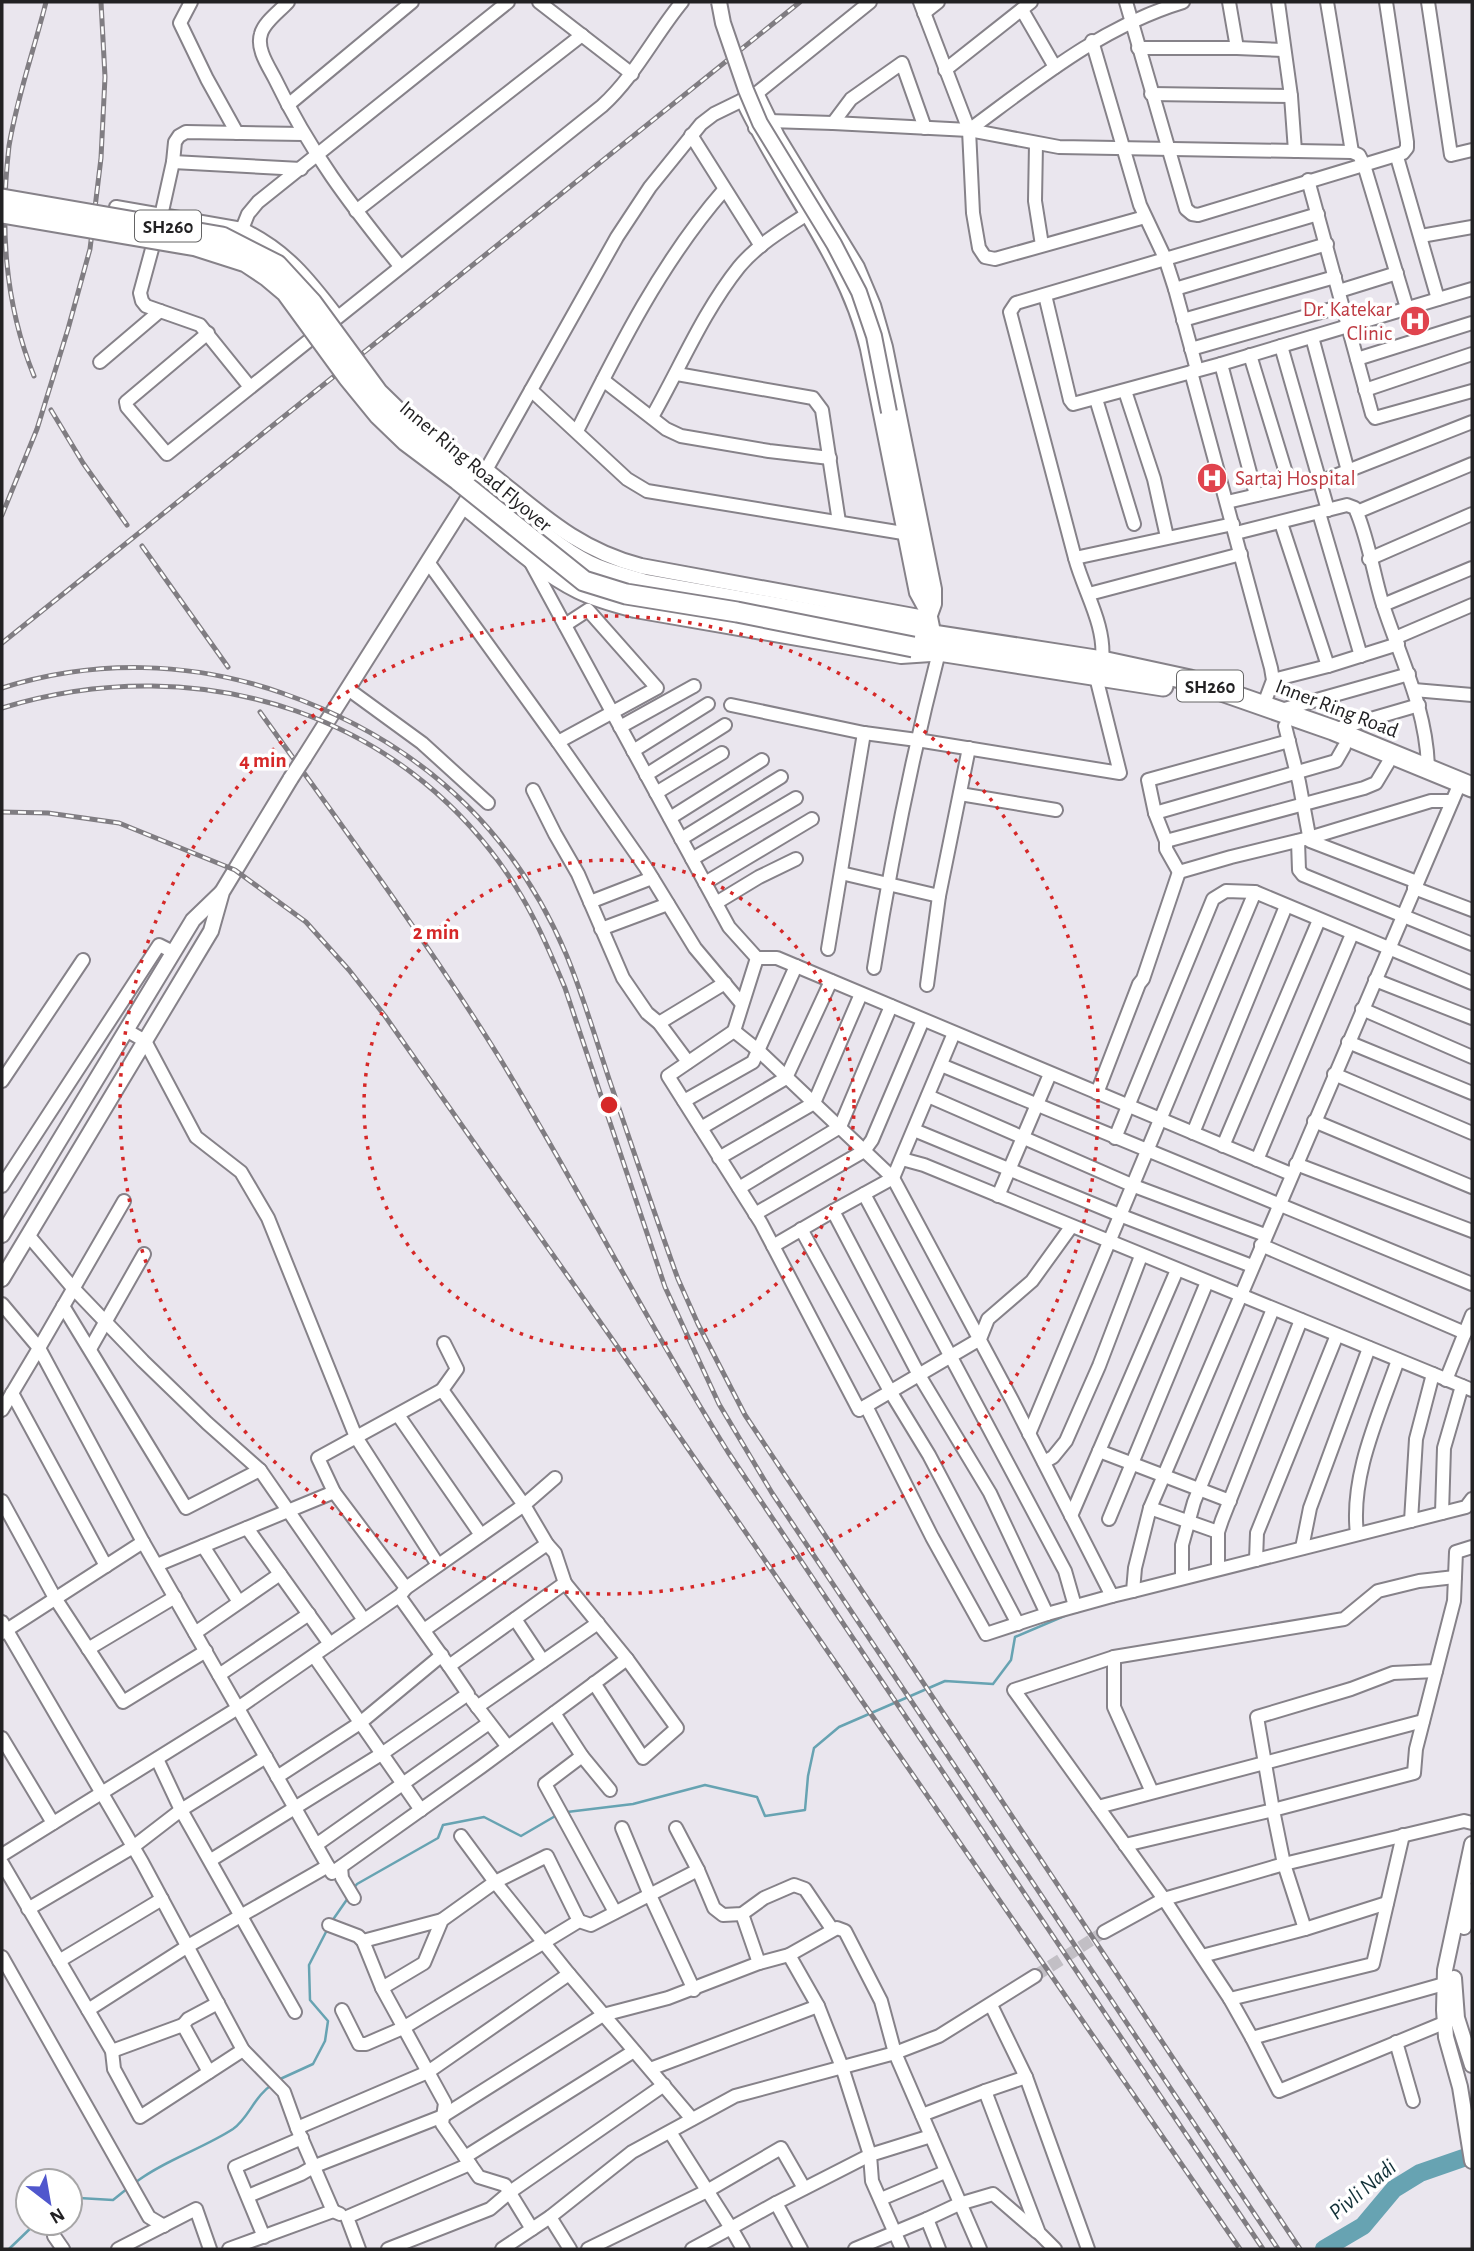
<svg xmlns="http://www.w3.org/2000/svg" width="1474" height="2251" font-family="'Alegreya Sans',sans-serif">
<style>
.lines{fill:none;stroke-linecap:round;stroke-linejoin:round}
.stream{stroke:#67a3b2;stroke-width:2.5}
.river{stroke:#67a3b2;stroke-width:18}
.minor-tunnel{stroke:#c2bfc5;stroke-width:12;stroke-dasharray:12 6;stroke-linecap:butt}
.minor-casing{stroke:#868289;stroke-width:16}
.tertiary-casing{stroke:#868289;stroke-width:18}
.trunk-casing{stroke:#868289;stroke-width:23}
.minor{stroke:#fff;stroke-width:12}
.tertiary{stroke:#fff;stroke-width:14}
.trunk{stroke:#fff;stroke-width:19}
.rail-casing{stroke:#807d82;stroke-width:5}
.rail{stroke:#fff;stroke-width:2.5;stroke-dasharray:8;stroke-linecap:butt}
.tertiary-bridge-casing{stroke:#868289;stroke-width:18;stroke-linecap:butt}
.trunk-bridge-casing{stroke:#868289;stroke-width:23;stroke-linecap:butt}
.tertiary-bridge{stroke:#fff;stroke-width:14}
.trunk-bridge{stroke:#fff;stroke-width:19}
.ring{fill:none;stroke:#d62828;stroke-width:3.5;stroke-dasharray:3.5 7}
.labels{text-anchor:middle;stroke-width:7;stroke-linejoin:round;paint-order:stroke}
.shield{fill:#fff;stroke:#646465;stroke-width:2}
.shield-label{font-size:19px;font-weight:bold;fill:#222123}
.health-label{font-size:21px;fill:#be3a42;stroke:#fff;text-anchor:end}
.street-label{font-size:21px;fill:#222123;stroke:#fff}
.water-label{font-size:23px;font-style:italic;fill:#123138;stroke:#fff}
.centre{fill:#d62828;stroke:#fff;stroke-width:3.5}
.ring-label{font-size:21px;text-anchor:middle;font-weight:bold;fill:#d62828;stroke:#fff;stroke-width:7;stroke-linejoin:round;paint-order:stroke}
</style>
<rect width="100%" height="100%" fill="#eae6ee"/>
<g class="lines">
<g class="stream">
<polyline points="567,1812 633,1804 705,1785 757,1797 765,1816 805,1810 808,1776 814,1748 839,1727 945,1681 993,1684 1011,1660 1015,1637 1069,1614"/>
<polyline points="353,1889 357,1884 438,1838 443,1825 484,1817 521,1836 557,1815"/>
<polyline points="332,1921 348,1898"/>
<polyline points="278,2080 313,2064 325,2041 328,2021 310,2000 309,1965 327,1930"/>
<path d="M136,2182C165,2160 202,2149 233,2129C249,2118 254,2096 273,2084"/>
<polyline points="70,2203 79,2198 113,2200 128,2188"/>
<polyline points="9,2249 36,2223"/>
</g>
<polyline class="river" points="1324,2249 1363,2226 1394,2189 1420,2173 1472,2155"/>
<polyline class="minor-tunnel" points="1035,1976 1104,1932"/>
<g class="minor-casing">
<g id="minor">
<polyline points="191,2 180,23 207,79 237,133"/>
<path d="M288,2C280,11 264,22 261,34C256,49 269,67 275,79C310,152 350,204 400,266"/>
<polyline points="539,2 632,74"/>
<polyline points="920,2 969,130 973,213 979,248 985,257 995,259 1145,217"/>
<polyline points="1126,2 1186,209 1192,214 1198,215 1403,153 1407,148 1407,142 1386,2"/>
<polyline points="1229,2 1237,48"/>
<polyline points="1278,2 1291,96 1295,151"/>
<polyline points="1327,2 1352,152"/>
<polyline points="1428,2 1451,155 1472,150"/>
<polyline points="1022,10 1055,67"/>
<polyline points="924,13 938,2"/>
<polyline points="1092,41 1140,205 1165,258 1175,289 1197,370"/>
<polyline points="1138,48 1237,48 1284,50"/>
<polyline points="945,70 1031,2"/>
<polyline points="757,93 778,136 858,267 874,305 886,347 935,589 935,604 930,618"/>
<polyline points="1151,94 1291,96"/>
<path d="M742,100C781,184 846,259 867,349L916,593L928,615"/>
<polyline points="288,105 412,2"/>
<polyline points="833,123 851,99 902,63 925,128"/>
<polyline points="755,128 769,121 833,123 969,130 1059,147 1352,152 1359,155 1364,165 1407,308"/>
<path d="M969,130C1037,80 1101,27 1183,2"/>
<polyline points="691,135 761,246"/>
<polyline points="1036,144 1035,201 1042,245"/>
<polyline points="1397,157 1438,299"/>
<polyline points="173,162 301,169"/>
<polyline points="1308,180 1372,414 1375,418 1472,391"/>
<path d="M116,207L242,229C286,250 308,278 337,316"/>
<polyline points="356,211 582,35"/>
<polyline points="242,229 248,214 258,202 508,2"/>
<polyline points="1421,236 1472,227"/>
<polyline points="1175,289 1327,244"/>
<polyline points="1339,291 1397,273"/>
<polyline points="1045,295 1070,400 1073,404 1221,364"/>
<polyline points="1183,320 1335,277"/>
<path d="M208,333L126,402L127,407L167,454L602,106C635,76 654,36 682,2"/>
<polyline points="1312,337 1348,471"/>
<polyline points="1281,346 1328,510"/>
<polyline points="1191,349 1342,306"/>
<polyline points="1250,355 1290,486"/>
<polyline points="1357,359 1472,323"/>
<polyline points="100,362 160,311"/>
<polyline points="1191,372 1271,668 1273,680 1264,704"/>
<polyline points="677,374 813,398 822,410 839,522"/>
<polyline points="603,380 666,429 681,436 769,451 830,458"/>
<polyline points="250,387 200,325 146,306 142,301 140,293 161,216 173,162 175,142 179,136 186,132 303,134"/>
<polyline points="531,390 627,479 647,491 903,533"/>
<polyline points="1365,390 1472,354"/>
<polyline points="1125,391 1154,479 1167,537"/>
<polyline points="1096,399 1134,524"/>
<path d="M652,417C680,368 703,312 739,267C758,244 787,227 812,211"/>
<path d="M577,431C619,347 662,261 724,190"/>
<polyline points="486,470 617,237 650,187 701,124 714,114 757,93 870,2"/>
<polyline points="1256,495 1221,364 1472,289"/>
<polyline points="1227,502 1327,479 1472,422"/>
<polyline points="1357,512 1472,464"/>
<polyline points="1319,513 1361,656"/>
<polyline points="1281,523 1328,666"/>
<path d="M1236,533L1347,505L1355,508C1368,537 1373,572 1382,602C1400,658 1427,709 1428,769"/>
<polyline points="1075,558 1233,524"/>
<polyline points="1369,559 1472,514"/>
<polyline points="530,561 729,927 757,958"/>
<polyline points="428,562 558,742"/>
<polyline points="1089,594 1241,554"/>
<polyline points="1383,605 1472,568"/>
<polyline points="565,625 588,610 657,688 558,742 646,868 695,948 742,1004"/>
<polyline points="1395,638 1472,605"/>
<path d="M1102,661C1106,625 1084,592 1075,558L1010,312L1016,303L1318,214"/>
<polyline points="1273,680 1328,666 1398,644"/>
<polyline points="348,689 422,743 488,803"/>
<polyline points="1414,690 1472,695"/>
<polyline points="731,705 864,733 917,740 1120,773 1096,677"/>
<polyline points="1281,710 1409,674"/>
<polyline points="1285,726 1299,782 1310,841 1417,882"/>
<polyline points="620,727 694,686"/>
<polyline points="1333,730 1419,705"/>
<polyline points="633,751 708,704"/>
<polyline points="646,775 725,725"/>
<polyline points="533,790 555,834 578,874 623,978 647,1013 659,1023 688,1062"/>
<polyline points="656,793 722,753"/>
<polyline points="960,794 1056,810"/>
<polyline points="1155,813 1336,761 1344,747"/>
<polyline points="670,818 762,760"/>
<polyline points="681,839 781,777"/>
<polyline points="1166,841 1364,788 1376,783 1388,763"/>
<polyline points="1298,841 1299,870 1303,875 1472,944"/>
<polyline points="692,859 796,798"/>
<polyline points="1179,872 1231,857 1309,838 1431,801 1452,801"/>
<polyline points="1179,872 1166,849 1166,841 1155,813 1148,780 1289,741"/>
<polyline points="841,873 939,896 969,748"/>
<polyline points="705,883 812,819"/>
<polyline points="1414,888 1472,910"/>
<polyline points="590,902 652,878"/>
<polyline points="716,903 759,877 796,859"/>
<polyline points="601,929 668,904"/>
<polyline points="828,949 864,733"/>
<path d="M874,968C891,861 912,757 939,652"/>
<polyline points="1375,980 1472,1018"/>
<polyline points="927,985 939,896"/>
<polyline points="1362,1009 1472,1057"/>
<polyline points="659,1023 725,983"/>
<polyline points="126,1030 145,1041 196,1137 241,1172 268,1218 356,1437 438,1565"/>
<polyline points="734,1031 757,958 777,958 1291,1174"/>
<polyline points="1348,1042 1472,1093"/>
<polyline points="941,1065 1472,1284"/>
<polyline points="1334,1074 1472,1133"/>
<polyline points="2,1081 83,960"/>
<polyline points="1097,1093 1139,984 1143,979 1179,872"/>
<polyline points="928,1096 1134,1186 1265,1235"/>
<polyline points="684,1101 753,1062 796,966"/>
<polyline points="1314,1121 1472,1187"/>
<polyline points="701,1128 786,1078 831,981"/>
<polyline points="914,1130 1122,1216 1252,1266"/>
<polyline points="1193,1133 1286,906"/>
<polyline points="1115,1138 1213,899 1226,891 1255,892"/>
<polyline points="1223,1146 1319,920"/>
<polyline points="719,1158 814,1103 861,994"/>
<polyline points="902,1159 924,1165 1472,1390"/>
<polyline points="1257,1160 1352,934"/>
<polyline points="1296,1164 1472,1231"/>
<polyline points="2,1186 159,945 173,952"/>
<polyline points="739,1188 840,1127 891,1006"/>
<polyline points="864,1194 1065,1571 1075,1606"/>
<polyline points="998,1196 1050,1074"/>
<polyline points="833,1211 893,1178 954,1033"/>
<polyline points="755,1214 864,1151 872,1140 923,1020"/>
<polyline points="1071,1227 1032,1281 988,1319 980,1339 859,1410 761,1223 668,1076 734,1031 759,1051 893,1178 1012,1400 1112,1596 1133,1591 1135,1568 1150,1508 1460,783"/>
<polyline points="801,1229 890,1391 929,1455 1018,1624"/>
<polyline points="28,1235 73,1288 143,1361 207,1423 260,1470 364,1620"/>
<polyline points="1261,1245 1465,1333"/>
<polyline points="773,1246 833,1211 919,1375 990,1493 1047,1614"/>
<polyline points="2,1304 39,1348 124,1201"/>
<polyline points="63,1306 186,1508 260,1470"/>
<polyline points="90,1349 144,1254"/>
<polyline points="1446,1380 1472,1315"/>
<polyline points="442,1390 457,1369 444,1343"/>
<polyline points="12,1393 106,1566"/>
<polyline points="866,1406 932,1537 986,1634 1047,1614 1112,1596"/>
<polyline points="2,1410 39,1348 143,1542 2,1633"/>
<polyline points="398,1415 481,1535"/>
<polyline points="1029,1434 1255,892 1472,983"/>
<polyline points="1099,1451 1230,1501"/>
<polyline points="1044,1462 1053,1457 1066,1441 1099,1366 1141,1256"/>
<polyline points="555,1478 524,1505 547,1544 555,1553 565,1583"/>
<polyline points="334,1492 318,1458 442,1390 524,1505 406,1588"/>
<polyline points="2,1501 55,1598 123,1702 206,1651"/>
<polyline points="1150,1508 1218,1532"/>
<polyline points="1442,1513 1444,1448 1462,1386"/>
<polyline points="1071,1516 1177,1270"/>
<polyline points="1109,1519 1207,1282"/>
<polyline points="1411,1521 1416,1439 1433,1374"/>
<polyline points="247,1528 330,1644"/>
<path d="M1357,1534C1350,1475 1379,1415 1398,1360"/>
<polyline points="203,1546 239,1602"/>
<polyline points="1302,1548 1310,1508 1369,1348"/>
<polyline points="1256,1560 1257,1533 1337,1335"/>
<polyline points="157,1565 334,1492 406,1588 402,1593"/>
<polyline points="1218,1569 1218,1532 1222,1520 1301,1320"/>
<polyline points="1182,1578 1182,1545 1194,1502 1273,1309"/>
<polyline points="1133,1591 1466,1507 1472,1499"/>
<polyline points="515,1619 543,1661"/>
<polyline points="2,1622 142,1862 243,2050 140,2117 114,2069 112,2051 2,1863"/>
<polyline points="424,1630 547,1544"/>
<polyline points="195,1633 280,1574"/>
<polyline points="88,1649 175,1597"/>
<polyline points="314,1656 421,1810"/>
<polyline points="1114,1657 1344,1619 1378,1591 1419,1581 1455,1577"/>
<polyline points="219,1675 309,1614"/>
<polyline points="594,1683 643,1758 677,1728 627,1659"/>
<polyline points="472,1700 508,1747"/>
<polyline points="477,1707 598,1623"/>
<polyline points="554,1713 582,1756 610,1790"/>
<polyline points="2,1738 53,1823"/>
<polyline points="582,1756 545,1784 615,1912"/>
<polyline points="157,1759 181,1810 295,2012"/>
<polyline points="277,1777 360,1723 442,1655"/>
<polyline points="1098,1807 1014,1690 1114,1657 1114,1707 1152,1792"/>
<polyline points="622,1828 649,1893 694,1990"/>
<polyline points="676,1828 698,1870 714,1908 723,1915 742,1914 764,1898 794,1885 805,1889 832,1929"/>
<polyline points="1403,1835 1373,1964 1230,1999 1164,1899 1098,1807 1423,1721"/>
<polyline points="461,1836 495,1882 547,1856 579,1921"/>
<polyline points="316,1845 489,1723"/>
<polyline points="1125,1845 1273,1810 1257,1717 1351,1689 1393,1673 1436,1671"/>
<path d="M2,1855L238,1708L399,1596L449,1666L565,1583L627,1659L481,1767L332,1873C268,1763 206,1652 143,1542"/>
<polyline points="211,1860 383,1753 468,1694 449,1666"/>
<polyline points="341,1867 342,1878 354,1898"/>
<polyline points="1387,1903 1305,1929 1284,1864 1273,1810 1414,1773 1416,1749 1454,1601 1456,1552 1472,1547"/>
<polyline points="28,1909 133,1847 181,1810 266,1757"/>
<polyline points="742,1914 759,1963"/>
<polyline points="329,1925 358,1936 363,1941 382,1988"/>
<polyline points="1104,1932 1164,1899 1284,1864 1464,1821 1472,1823"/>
<polyline points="363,1941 442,1920"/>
<polyline points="1202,1956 1305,1929"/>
<polyline points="2,1957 149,2217 164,2226"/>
<polyline points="59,1961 162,1899"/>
<polyline points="1230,1999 1252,2038"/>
<polyline points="991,2005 1026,2077 1088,2249"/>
<polyline points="88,2010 188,1946 328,1866"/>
<polyline points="342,2010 359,2044 366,2044 403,2028 579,1921 591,1925 698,1870"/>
<polyline points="1451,2020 1279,2091 1252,2038 1444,1984 1453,1984"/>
<polyline points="1396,2042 1413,2101"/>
<polyline points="243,2050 284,2092 297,2128"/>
<polyline points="112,2051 183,2025"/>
<polyline points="650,2069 818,2006"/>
<polyline points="209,2072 183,2025 188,2019 218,2003"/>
<polyline points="1026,2077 985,2091 1039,2233 1055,2249"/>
<polyline points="922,2115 985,2091"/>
<polyline points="670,2132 731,2228 776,2203 801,2249"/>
<polyline points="465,2157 634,2051"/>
<polyline points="248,2196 301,2174 315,2166 443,2116 603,2015 668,1998 759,1963 789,1955 837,1928 845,1931 881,2001 895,2053 980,2249"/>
<polyline points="881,2199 945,2172"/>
<polyline points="776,2203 870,2155 842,2067 818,2006 789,1955"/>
<polyline points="333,2211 297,2128 428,2072 569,1974"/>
<polyline points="550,2217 570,2249"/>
<polyline points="927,2219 959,2204 993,2194 1037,2232"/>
<polyline points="532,2229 505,2185 479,2177 442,2124 445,2103 382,1988 424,1963 442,1920 495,1882 569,1974 692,2119"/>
<polyline points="54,2236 63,2249"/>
<polyline points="264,2237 235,2167 302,2138"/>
<polyline points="118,2249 196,2209 210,2249"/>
<polyline points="229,2249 333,2211 340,2214"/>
<polyline points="359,2249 347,2217 470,2164"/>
<polyline points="388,2249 490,2209 510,2192 664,2085"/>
<polyline points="502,2249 550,2217 632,2152 735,2096 895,2053 939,2036 1035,1976"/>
<polyline points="588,2249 707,2191 781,2148 804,2188"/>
<polyline points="692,2249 731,2228 743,2249"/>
<polyline points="855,2249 927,2219 939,2249"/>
<polyline points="902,2249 872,2181 870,2155 931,2136"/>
</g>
</g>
<g class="tertiary-casing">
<g id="tertiary">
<polyline points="889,412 932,627"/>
<path d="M464,507C501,536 536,570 578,591C596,600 616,605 635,610L901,656L931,654"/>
<path d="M304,758L486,470C538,511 575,549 641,566L930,619"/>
<polyline points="2,1235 193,920 221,893"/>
<polyline points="2,1279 211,931 222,892 291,778"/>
<polyline points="1472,1844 1445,1970 1444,2010 1446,2037 1460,2087 1472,2161"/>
<polyline points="1464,1927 1472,1891"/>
<polyline points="1454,1978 1457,2018 1472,2065"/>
</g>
</g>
<g class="trunk-casing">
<g id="trunk">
<path d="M485,486C518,513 550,546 588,565C606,574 625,578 644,584L934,635L1102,661L1190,680L1333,730L1472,787"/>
<polyline points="913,647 1163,686"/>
</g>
</g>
<use href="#minor" class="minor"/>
<use href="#tertiary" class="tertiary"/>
<use href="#trunk" class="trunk"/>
<g class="rail-casing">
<g id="rail">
<path d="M34,376C4,302 0,225 9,146C17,97 34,50 46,2"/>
<polyline points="51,410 83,463 127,525"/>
<polyline points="2,515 37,429 68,329 90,249 101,158 105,77 101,2"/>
<polyline points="142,546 228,667"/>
<polyline points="2,643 800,2"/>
<path d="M2,688C94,659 191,661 282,693C414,739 511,825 566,954C583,995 595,1037 609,1079C632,1146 654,1213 678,1279L698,1324L745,1415L1300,2249"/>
<path d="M2,708C201,647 414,714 522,897C539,926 552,957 565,988L665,1287L719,1404L772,1493L1278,2249"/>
<path d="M260,712C342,826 425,938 499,1057C578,1187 647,1323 728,1452L1263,2249"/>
<polyline points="2,812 48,813 119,823 235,870 306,922 349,970 385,1016 624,1356 1240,2249"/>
</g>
</g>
<use href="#rail" class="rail"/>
<g class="tertiary-bridge-casing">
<g id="tertiary-bridge">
<polyline points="719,2 723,23 746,90 760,123 834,244 859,292 874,336 889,412"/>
<polyline points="291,778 304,758"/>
</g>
</g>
<g class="trunk-bridge-casing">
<g id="trunk-bridge">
<polyline points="2,199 222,237 277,265 312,303 378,393 417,431 469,472"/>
<polyline points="2,213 196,246 246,262 267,276 286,292 348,377 379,415 406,441 458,480 584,581 626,594 737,612 913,647"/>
</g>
</g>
<use href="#tertiary-bridge" class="tertiary-bridge"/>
<use href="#trunk-bridge" class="trunk-bridge"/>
</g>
<g class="ring">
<circle cx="609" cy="1105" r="245"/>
<circle cx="609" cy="1105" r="489"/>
</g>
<defs>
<g id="hospital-disc" transform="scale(1.575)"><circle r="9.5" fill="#e0444e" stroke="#fff"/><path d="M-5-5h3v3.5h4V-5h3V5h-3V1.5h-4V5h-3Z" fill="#fff"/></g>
</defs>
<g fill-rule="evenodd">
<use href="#hospital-disc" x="1415" y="321"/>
<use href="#hospital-disc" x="1212" y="478"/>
</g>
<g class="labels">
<g class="shield">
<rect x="135" y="210.5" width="66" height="31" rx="5"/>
<rect x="1177" y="670.5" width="66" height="31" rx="5"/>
</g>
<g class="shield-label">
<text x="168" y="233">SH260</text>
<text x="1210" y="693">SH260</text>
</g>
<g class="health-label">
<text x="1392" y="316">Dr. Katekar<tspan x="1392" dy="24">Clinic</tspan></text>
<text x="1235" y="485" text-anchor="start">Sartaj Hospital</text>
</g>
<g class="street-label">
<text transform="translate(476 466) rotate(40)" y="7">Inner Ring Road Flyover</text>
<text transform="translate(1337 708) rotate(21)" y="7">Inner Ring Road</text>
</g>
<g class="water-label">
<text transform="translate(1362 2189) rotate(-40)" y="8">Pivli Nadi</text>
</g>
</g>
<circle cx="609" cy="1105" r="10" class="centre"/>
<g class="ring-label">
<text x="263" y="767">4 min</text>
<text x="436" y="939">2 min</text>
</g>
<rect width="1474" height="2251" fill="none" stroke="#222123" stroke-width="7"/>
<g transform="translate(49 2202) rotate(149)"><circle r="33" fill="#ffffff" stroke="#a7a6a7" stroke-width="2"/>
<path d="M0-5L12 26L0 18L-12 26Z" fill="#5057cd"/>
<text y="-10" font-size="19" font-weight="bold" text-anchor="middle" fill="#222123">N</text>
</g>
</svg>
